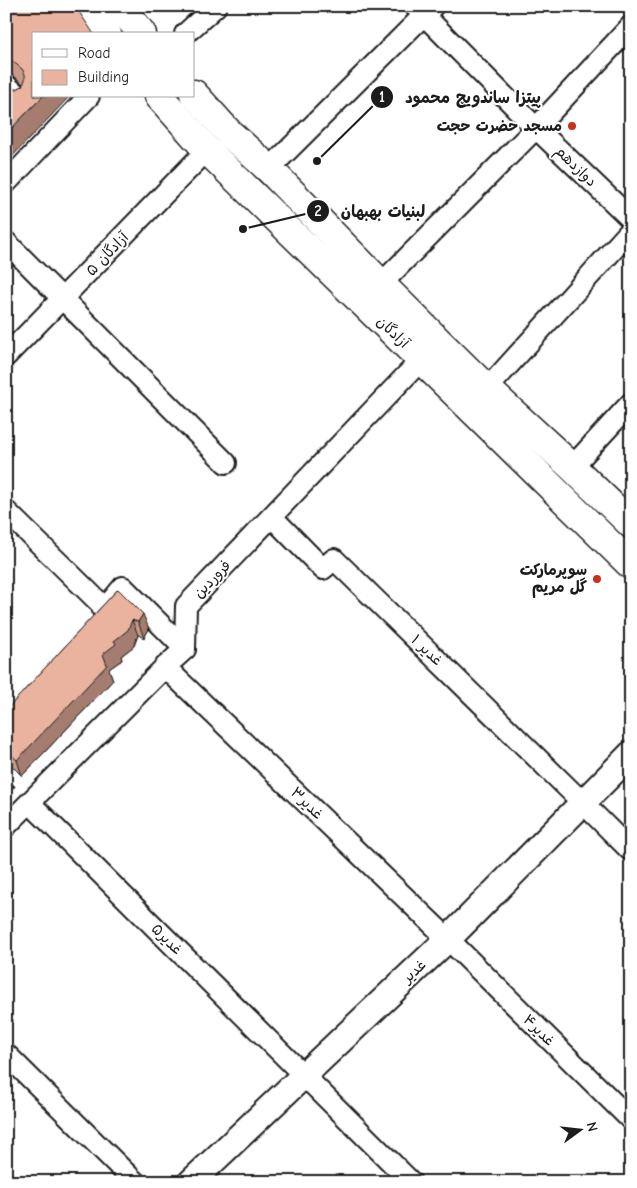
<svg xmlns="http://www.w3.org/2000/svg" width="637" height="1188" font-family="'Comic Neue','Playpen Sans Arabic',sans-serif">
<style>
.lines{fill:none;stroke-linecap:round;stroke-linejoin:round}
.minor-casing{stroke:#1c1c1c;stroke-width:24}
.tertiary-casing{stroke:#1c1c1c;stroke-width:29}
.secondary-casing{stroke:#1c1c1c;stroke-width:31}
.path{stroke:#1c1c1c;stroke-width:3;stroke-dasharray:4 4;stroke-linecap:butt}
.minor{stroke:#fff;stroke-width:20}
.tertiary{stroke:#fff;stroke-width:25}
.secondary{stroke:#fff;stroke-width:28}
.wall{fill:#c99a8a;stroke:#1c1c1c}
.shaded-wall{fill:#a47d70;stroke:#1c1c1c}
.building{fill:#eab3a0;stroke:#1c1c1c}
.poi-dot{fill:#c8321e;stroke:#fff;stroke-width:2}
.labels{text-anchor:middle;stroke-width:4;stroke-linejoin:round;paint-order:stroke}
.poi-label{font-size:15px;font-weight:bold;fill:#1c1c1c;stroke:#fff;text-anchor:end}
.street-label{font-size:15px;fill:#1c1c1c;stroke:#fff}
.leader{fill:none;stroke:#1c1c1c;stroke-width:2}
.callout-dot{fill:#1c1c1c;stroke:#fff;stroke-width:2}
.mark-label{font-size:15px;text-anchor:middle;font-weight:bold;fill:#fff}
.callout-label{font-size:16px;text-anchor:middle;font-weight:bold;fill:#1c1c1c;stroke:#fff;stroke-width:4;stroke-linejoin:round;paint-order:stroke}
</style>
<rect width="100%" height="100%" fill="#fff"/>
<filter id="ink" filterUnits="userSpaceOnUse"><feTurbulence type="fractalNoise" baseFrequency=".02" numOctaves="2"/><feDisplacementMap in="SourceGraphic" scale="10" xChannelSelector="R" yChannelSelector="G"/><feConvolveMatrix kernelMatrix="1 2 1 2 8 2 1 2 1" color-interpolation-filters="sRGB"/></filter>
<g filter="url(#ink)">
<g class="lines">
<g class="minor-casing">
<g id="minor">
<polyline points="415,6 536,128 631,219"/>
<polyline points="185,34 216,6"/>
<polyline points="6,85 21,98"/>
<polyline points="269,169 433,6"/>
<polyline points="6,183 89,96"/>
<polyline points="6,242 226,463"/>
<polyline points="381,284 536,128 631,26"/>
<polyline points="6,356 207,150"/>
<polyline points="487,389 631,230"/>
<polyline points="572,467 631,403"/>
<polyline points="6,511 105,608"/>
<polyline points="272,517 323,569 334,559 582,802 631,851"/>
<polyline points="103,611 123,587 185,649"/>
<polyline points="165,667 448,939 631,1120"/>
<polyline points="30,803 411,1182"/>
<polyline points="6,826 165,667 185,649 186,606 421,360"/>
<polyline points="6,1054 135,1182"/>
</g>
</g>
<g class="tertiary-casing">
<polyline id="tertiary" points="191,1182 448,939 631,754"/>
</g>
<g class="secondary-casing">
<g id="secondary">
<polyline points="87,6 107,34"/>
<polyline points="120,6 142,34"/>
<polyline points="194,94 229,133 269,169 381,284 439,342 487,389 572,467 631,524"/>
<polyline points="159,96 207,150 631,565"/>
</g>
</g>
<polyline class="path" points="6,779 15,788"/>
<use href="#minor" class="minor"/>
<use href="#tertiary" class="tertiary"/>
<use href="#secondary" class="secondary"/>
</g>
<g class="wall">
<polygon points="6,6 34,96 12,89 17,89 22,86 23,84 14,76 6,73"/>
<polygon points="118,589 149,629 144,638 138,635 134,646 121,656 122,660 109,669 113,680 22,776 6,760 6,709 9,707"/>
</g>
<g class="shaded-wall">
<polygon points="43,96 70,96 6,163 6,134"/>
<polygon points="143,614 149,629 144,638 138,622"/>
<polygon points="132,620 138,635 134,646 121,656 122,660 109,669 113,680 22,776 17,760 103,654"/>
</g>
<g class="building">
<polygon points="6,6 75,6 94,34 34,34 34,96 43,96 6,134 6,87 12,89 17,89 22,86 25,80 25,74 22,69 6,56"/>
<polygon points="118,589 143,614 138,622 132,620 128,630 114,641 116,644 103,654 107,665 17,760 6,750 6,709 9,707"/>
</g>
</g>
<g class="poi-dot">
<circle cx="572" cy="126" r="5"/>
<circle cx="597" cy="579" r="5"/>
</g>
<g class="labels">
<g class="poi-label">
<text x="562" y="131">مسجد حضرت حجت</text>
<text x="587" y="575">سوپرمارکت<tspan x="587" dy="17">گل مریم</tspan></text>
</g>
<g class="street-label">
<text transform="translate(576 166) rotate(44)" y="5">دوازدهم</text>
<text transform="translate(107 254) rotate(-46)" y="5">آزادگان ۵</text>
<text transform="translate(393 332) rotate(44)" y="5">آزادگان</text>
<text transform="translate(212 579) rotate(-46)" y="5">فروردین</text>
<text transform="translate(427 650) rotate(44)" y="5">غدیر ۱</text>
<text transform="translate(307 803) rotate(44)" y="5">غدیر۳</text>
<text transform="translate(167 939) rotate(45)" y="5">غدیر۵</text>
<text transform="translate(414 971) rotate(-43)" y="5">غدیر</text>
<text transform="translate(539 1030) rotate(45)" y="5">غدیر۴</text>
</g>
</g>
<path class="leader" d="M317 161L382 97M243 229L318 211"/>
<g class="callout-dot">
<circle cx="317" cy="161" r="5"/>
<circle cx="243" cy="229" r="5"/>
<circle cx="382" cy="97" r="12"/>
<circle cx="318" cy="211" r="12"/>
</g>
<g class="mark-label">
<text x="382" y="102">1</text>
<text x="318" y="216">2</text>
</g>
<g class="callout-label">
<text x="473" y="103">پیتزا ساندویچ محمود</text>
<text x="383" y="217">لبنیات بهبهان</text>
</g>
<rect width="637" height="1188" fill="none" stroke="#fff" stroke-width="25"/>
<rect x="12" y="12" width="612" height="1163" fill="none" stroke="#1c1c1c" stroke-width="2" filter="url(#ink)"/>
<rect x="32" y="32" width="162" height="65" fill="#ffffff" stroke="#a4a4a4"/>
<rect x="42" y="49" width="25" height="8" fill="#ffffff" stroke="#a4a4a4"/>
<text x="78" y="58" font-size="15" fill="#1c1c1c">Road</text>
<rect x="42" y="70" width="25" height="15" fill="#eab3a0" stroke="#a4a4a4"/>
<text x="78" y="82" font-size="15" fill="#1c1c1c">Building</text>
<g transform="translate(580 1130) rotate(75)" stroke="#ffffff" stroke-width="4" paint-order="stroke">
<path d="M0-4L9 19L0 12L-9 19Z" fill="#1c1c1c"/>
<text y="-8" font-size="14" font-weight="bold" text-anchor="middle" fill="#1c1c1c">N</text>
</g>
</svg>
